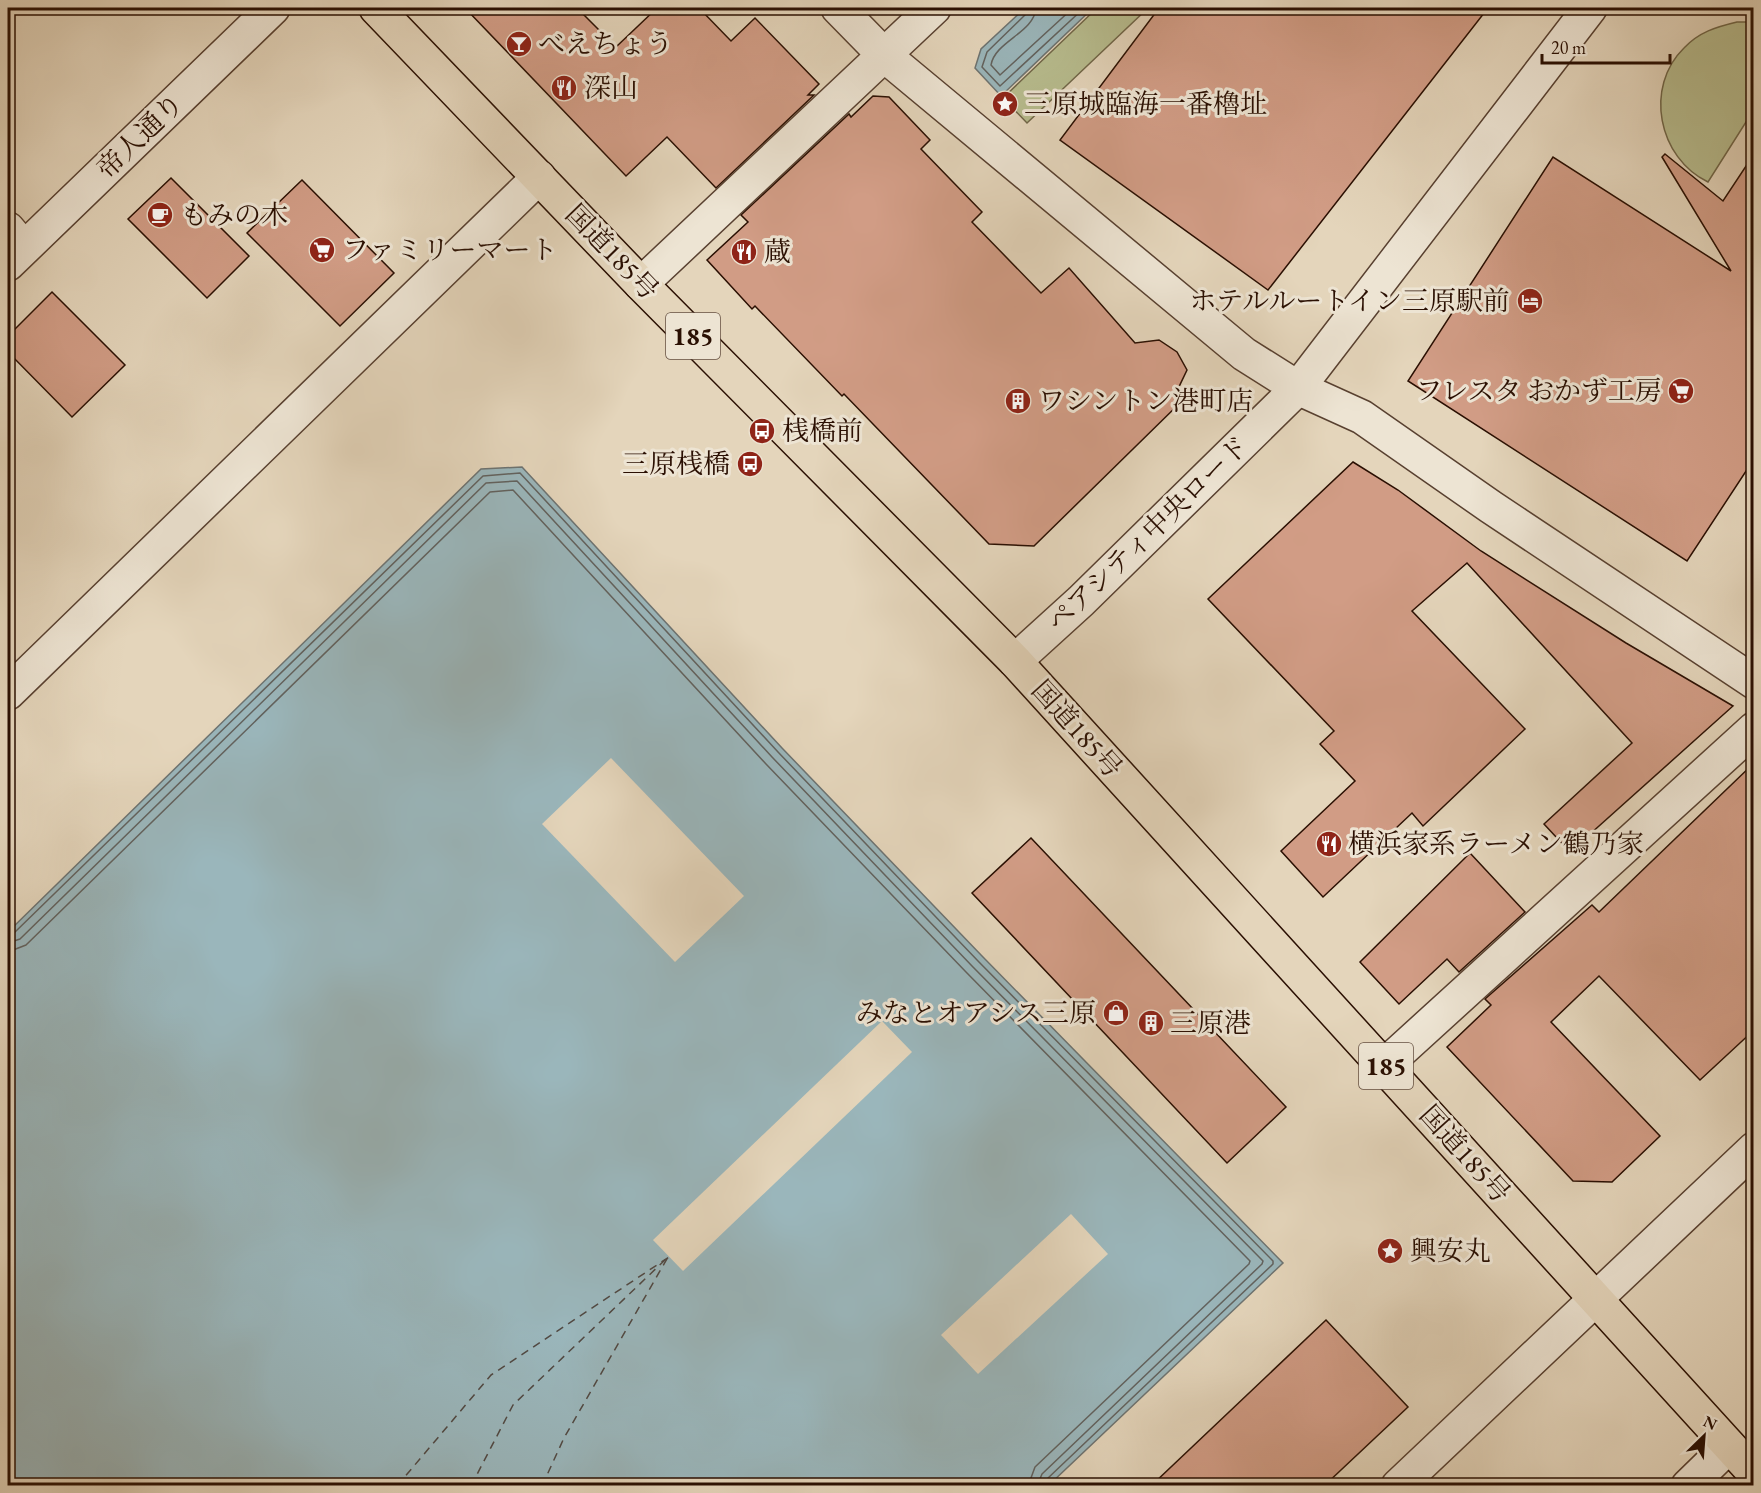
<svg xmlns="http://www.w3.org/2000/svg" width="1761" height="1493" font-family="'EB Garamond','Noto Serif JP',serif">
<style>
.green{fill:#b7bc8e;stroke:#706648;stroke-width:1.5}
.water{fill:#9ab6bb;stroke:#6d7371;stroke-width:1.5}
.pier{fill:#e4d5bb}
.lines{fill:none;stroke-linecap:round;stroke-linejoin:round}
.shore{stroke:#62625e;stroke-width:1.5}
.ferry{stroke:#514943;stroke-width:1.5;stroke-dasharray:8 6;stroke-linecap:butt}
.building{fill:#d19c85;stroke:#2a0f02;stroke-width:1.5}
.minor-casing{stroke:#584030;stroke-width:36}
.tertiary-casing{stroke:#584030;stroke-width:36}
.trunk-casing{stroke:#2a0f02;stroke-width:36}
.minor{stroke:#ede4d3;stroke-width:33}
.tertiary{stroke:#ede4d3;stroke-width:33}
.trunk{stroke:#e4d5bb;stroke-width:33}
.labels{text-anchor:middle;stroke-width:6;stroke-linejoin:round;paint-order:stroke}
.shield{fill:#ede4d3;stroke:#644f41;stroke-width:1.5}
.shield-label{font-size:26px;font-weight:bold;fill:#2a0f02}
.poi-label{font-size:27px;fill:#2a0f02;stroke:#ede4d3;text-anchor:start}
.street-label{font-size:27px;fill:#2a0f02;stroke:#ede4d3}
</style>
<rect width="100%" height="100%" fill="#e4d5bb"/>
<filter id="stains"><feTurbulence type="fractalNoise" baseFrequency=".00333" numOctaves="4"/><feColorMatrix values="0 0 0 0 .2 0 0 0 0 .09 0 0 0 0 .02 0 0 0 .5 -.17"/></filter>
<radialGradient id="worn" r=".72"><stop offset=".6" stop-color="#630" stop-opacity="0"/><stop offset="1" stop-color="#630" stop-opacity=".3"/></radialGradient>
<g class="green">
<polygon points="1097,8 1148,8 1027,123 1003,98"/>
<path d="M1737,22H1753V111L1708,182C1658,158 1644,87 1684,48C1699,32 1716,27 1737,22Z"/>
</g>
<g class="water">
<polygon points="1025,8 1093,8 1001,96 975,68 981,49"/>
<polygon points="522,467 782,748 982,956 1283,1263 1049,1485 8,1486 8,932 481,469"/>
</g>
<g class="pier">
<polygon points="611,758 744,896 675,962 542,824"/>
<polygon points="882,1021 912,1052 683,1271 653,1240"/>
<polygon points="1071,1214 1108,1254 978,1374 941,1335"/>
</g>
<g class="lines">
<g class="shore">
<polyline points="1028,8 1026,14 987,52 982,67 1000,86 1084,8"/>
<path d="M1036,8C1034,33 995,41 991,65L1000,75L1073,8"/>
<polyline points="8,935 14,933 483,476 520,473 778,752 978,961 1273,1261 1273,1264 1047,1479 1045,1486"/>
<polyline points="8,943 20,939 486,483 517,481 772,757 972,966 1263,1261 1262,1264 1042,1474 1037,1486"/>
<polyline points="8,952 26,945 490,492 513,490 766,764 966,972 1250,1261 1249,1264 1035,1467 1028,1486"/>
</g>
<g class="ferry">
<polyline points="397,1486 491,1375 669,1257"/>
<polyline points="471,1486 513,1405 666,1259"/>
<polyline points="542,1486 564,1438 668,1257"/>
</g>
</g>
<g class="building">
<polygon points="465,8 577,8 616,47 657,8 699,8 731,41 755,18 819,84 808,95 814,95 716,188 667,137 626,176"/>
<polygon points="1159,8 1488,8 1268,290 1060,140"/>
<polygon points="873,96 889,97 930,140 921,149 982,212 972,222 1041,293 1069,268 1135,343 1159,340 1177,352 1187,370 1177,391 1184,399 1034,546 989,544 844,394 842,396 755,306 752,309 707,260 748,222 741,215 849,114 851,117"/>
<polygon points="1665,154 1723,201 1754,154 1754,459 1687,561 1408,381 1553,157 1731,271 1662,157"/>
<polygon points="171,178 249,256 207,298 128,219"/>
<polygon points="302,180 394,273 340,326 247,233"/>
<polygon points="52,292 125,365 72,417 8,352 8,336"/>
<polygon points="1353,462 1398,490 1481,551 1626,643 1733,706 1570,852 1544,824 1632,743 1467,563 1412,611 1525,729 1423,826 1412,813 1323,897 1281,851 1355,781 1320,744 1334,731 1208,599"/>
<polygon points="1754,763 1754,1030 1700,1080 1599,976 1551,1022 1660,1136 1612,1182 1573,1181 1447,1047 1491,1005 1485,999 1592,905 1599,912"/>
<polygon points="1031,838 1286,1107 1227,1163 972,893"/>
<polygon points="1470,853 1525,912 1459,972 1447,959 1399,1004 1360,962"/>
<polygon points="1326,1320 1408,1407 1325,1485 1152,1485"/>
</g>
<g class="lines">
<g class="minor-casing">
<g id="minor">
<polyline points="838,8 884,55 1244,354 1298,388 1362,417 1491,507 1754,682"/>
<polyline points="8,229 24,248"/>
<polyline points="641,284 934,8"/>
<polyline points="1385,1065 1754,729"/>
<polyline points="1398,1486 1754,1149"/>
<polyline points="1688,1486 1729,1446"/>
</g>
</g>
<g class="tertiary-casing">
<g id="tertiary">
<polyline points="8,264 273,8"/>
<polyline points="1015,661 1081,601 1298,388 1590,8"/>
<polyline points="8,693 539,177"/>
</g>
</g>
<g class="trunk-casing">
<polyline id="trunk" points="376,8 641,284 1015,661 1754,1473"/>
</g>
<use href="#minor" class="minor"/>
<use href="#tertiary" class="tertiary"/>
<use href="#trunk" class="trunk"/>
</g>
<defs>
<g id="bar-disc" transform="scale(1.35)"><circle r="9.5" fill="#8f2418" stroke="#ede4d3"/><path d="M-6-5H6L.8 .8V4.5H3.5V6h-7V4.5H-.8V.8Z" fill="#fff"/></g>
<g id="restaurant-disc" transform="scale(1.35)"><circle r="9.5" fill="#8f2418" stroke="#ede4d3"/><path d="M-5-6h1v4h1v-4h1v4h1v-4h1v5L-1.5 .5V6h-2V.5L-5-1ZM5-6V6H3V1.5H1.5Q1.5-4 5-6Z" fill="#fff"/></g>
<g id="sight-disc" transform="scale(1.35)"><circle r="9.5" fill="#8f2418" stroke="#ede4d3"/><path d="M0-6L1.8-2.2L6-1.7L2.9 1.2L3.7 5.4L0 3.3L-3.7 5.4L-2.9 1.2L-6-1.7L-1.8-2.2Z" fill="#fff"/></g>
<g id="cafe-disc" transform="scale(1.35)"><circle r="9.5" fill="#8f2418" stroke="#ede4d3"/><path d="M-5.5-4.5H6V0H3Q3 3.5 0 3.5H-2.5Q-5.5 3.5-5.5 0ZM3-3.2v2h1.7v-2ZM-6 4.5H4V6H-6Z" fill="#fff"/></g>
<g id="supermarket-disc" transform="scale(1.35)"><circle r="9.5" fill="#8f2418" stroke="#ede4d3"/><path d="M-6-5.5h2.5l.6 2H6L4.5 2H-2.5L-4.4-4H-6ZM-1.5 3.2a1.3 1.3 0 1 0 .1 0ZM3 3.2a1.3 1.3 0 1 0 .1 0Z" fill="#fff"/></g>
<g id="hotel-disc" transform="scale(1.35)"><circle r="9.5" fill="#8f2418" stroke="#ede4d3"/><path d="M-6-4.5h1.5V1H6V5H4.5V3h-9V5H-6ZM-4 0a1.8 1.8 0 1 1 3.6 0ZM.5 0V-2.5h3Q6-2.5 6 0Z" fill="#fff"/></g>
<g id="building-disc" transform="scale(1.35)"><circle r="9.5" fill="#8f2418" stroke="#ede4d3"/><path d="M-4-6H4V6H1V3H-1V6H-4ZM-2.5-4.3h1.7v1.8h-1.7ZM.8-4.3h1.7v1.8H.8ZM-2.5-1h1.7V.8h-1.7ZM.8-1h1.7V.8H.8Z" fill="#fff"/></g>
<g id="bus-disc" transform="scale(1.35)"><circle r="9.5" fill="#8f2418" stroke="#ede4d3"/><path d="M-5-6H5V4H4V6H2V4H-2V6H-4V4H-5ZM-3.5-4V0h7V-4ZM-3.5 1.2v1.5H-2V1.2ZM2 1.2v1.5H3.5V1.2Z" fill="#fff"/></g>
<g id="shop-disc" transform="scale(1.35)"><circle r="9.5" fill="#8f2418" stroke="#ede4d3"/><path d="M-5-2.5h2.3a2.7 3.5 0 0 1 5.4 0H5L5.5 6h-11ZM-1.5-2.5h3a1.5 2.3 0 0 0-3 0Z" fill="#fff"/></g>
</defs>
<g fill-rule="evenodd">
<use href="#bar-disc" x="519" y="44"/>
<use href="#restaurant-disc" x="564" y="88"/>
<use href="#sight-disc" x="1005" y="104"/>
<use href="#cafe-disc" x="160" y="215"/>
<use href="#supermarket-disc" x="322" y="250"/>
<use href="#restaurant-disc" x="744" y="252"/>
<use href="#hotel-disc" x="1530" y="301"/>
<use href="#supermarket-disc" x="1681" y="391"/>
<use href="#building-disc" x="1018" y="401"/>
<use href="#bus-disc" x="762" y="431"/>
<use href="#bus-disc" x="750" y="464"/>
<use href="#restaurant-disc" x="1329" y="844"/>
<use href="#shop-disc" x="1116" y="1013"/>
<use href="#building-disc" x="1151" y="1023"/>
<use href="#sight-disc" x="1390" y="1251"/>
</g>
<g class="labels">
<g class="shield">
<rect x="666" y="313" width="54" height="46" rx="4.5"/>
<rect x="1359" y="1043" width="54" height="46" rx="4.5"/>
</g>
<g class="shield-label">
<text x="693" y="345">185</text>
<text x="1386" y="1075">185</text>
</g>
<g class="poi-label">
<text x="538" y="53">べえちょう</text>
<text x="584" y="97">深山</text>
<text x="1024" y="113">三原城臨海一番櫓址</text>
<text x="180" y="224">もみの木</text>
<text x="342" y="259">ファミリーマート</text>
<text x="764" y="261">蔵</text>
<text x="1510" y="310" text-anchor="end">ホテルルートイン三原駅前</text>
<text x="1662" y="400" text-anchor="end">フレスタ おかず工房</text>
<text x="1038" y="410">ワシントン港町店</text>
<text x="782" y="440">桟橋前</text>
<text x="730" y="473" text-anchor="end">三原桟橋</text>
<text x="1348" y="853">横浜家系ラーメン鶴乃家</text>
<text x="1096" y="1022" text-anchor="end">みなとオアシス三原</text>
<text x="1170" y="1032">三原港</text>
<text x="1410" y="1260">興安丸</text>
</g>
<g class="street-label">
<text transform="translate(140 136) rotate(-44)" y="9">帝人通り</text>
<text transform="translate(612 252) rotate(46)" y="9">国道185号</text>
<text transform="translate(1148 534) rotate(-44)" y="9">ペアシティ中央ロード</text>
<text transform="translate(1077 729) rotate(48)" y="9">国道185号</text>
<text transform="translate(1465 1154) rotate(48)" y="9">国道185号</text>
</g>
</g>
<rect width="1761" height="1493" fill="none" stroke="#e4d5bb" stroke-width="30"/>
<rect x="9" y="9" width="1743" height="1475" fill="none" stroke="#2a0f02" stroke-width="3"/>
<rect x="15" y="15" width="1731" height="1463" fill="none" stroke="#2a0f02" stroke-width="1.5"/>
<g transform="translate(1704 1436) rotate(25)" stroke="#ede4d3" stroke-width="4.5" paint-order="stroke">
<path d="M0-4.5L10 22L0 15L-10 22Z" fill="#2a0f02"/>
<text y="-9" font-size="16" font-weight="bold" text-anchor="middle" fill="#2a0f02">N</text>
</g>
<path d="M1542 54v9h128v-9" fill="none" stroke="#2a0f02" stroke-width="3"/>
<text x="1551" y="54" font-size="18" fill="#2a0f02" stroke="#ede4d3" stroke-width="4.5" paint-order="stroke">20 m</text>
<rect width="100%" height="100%" filter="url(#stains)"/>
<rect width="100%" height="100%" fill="url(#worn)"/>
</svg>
